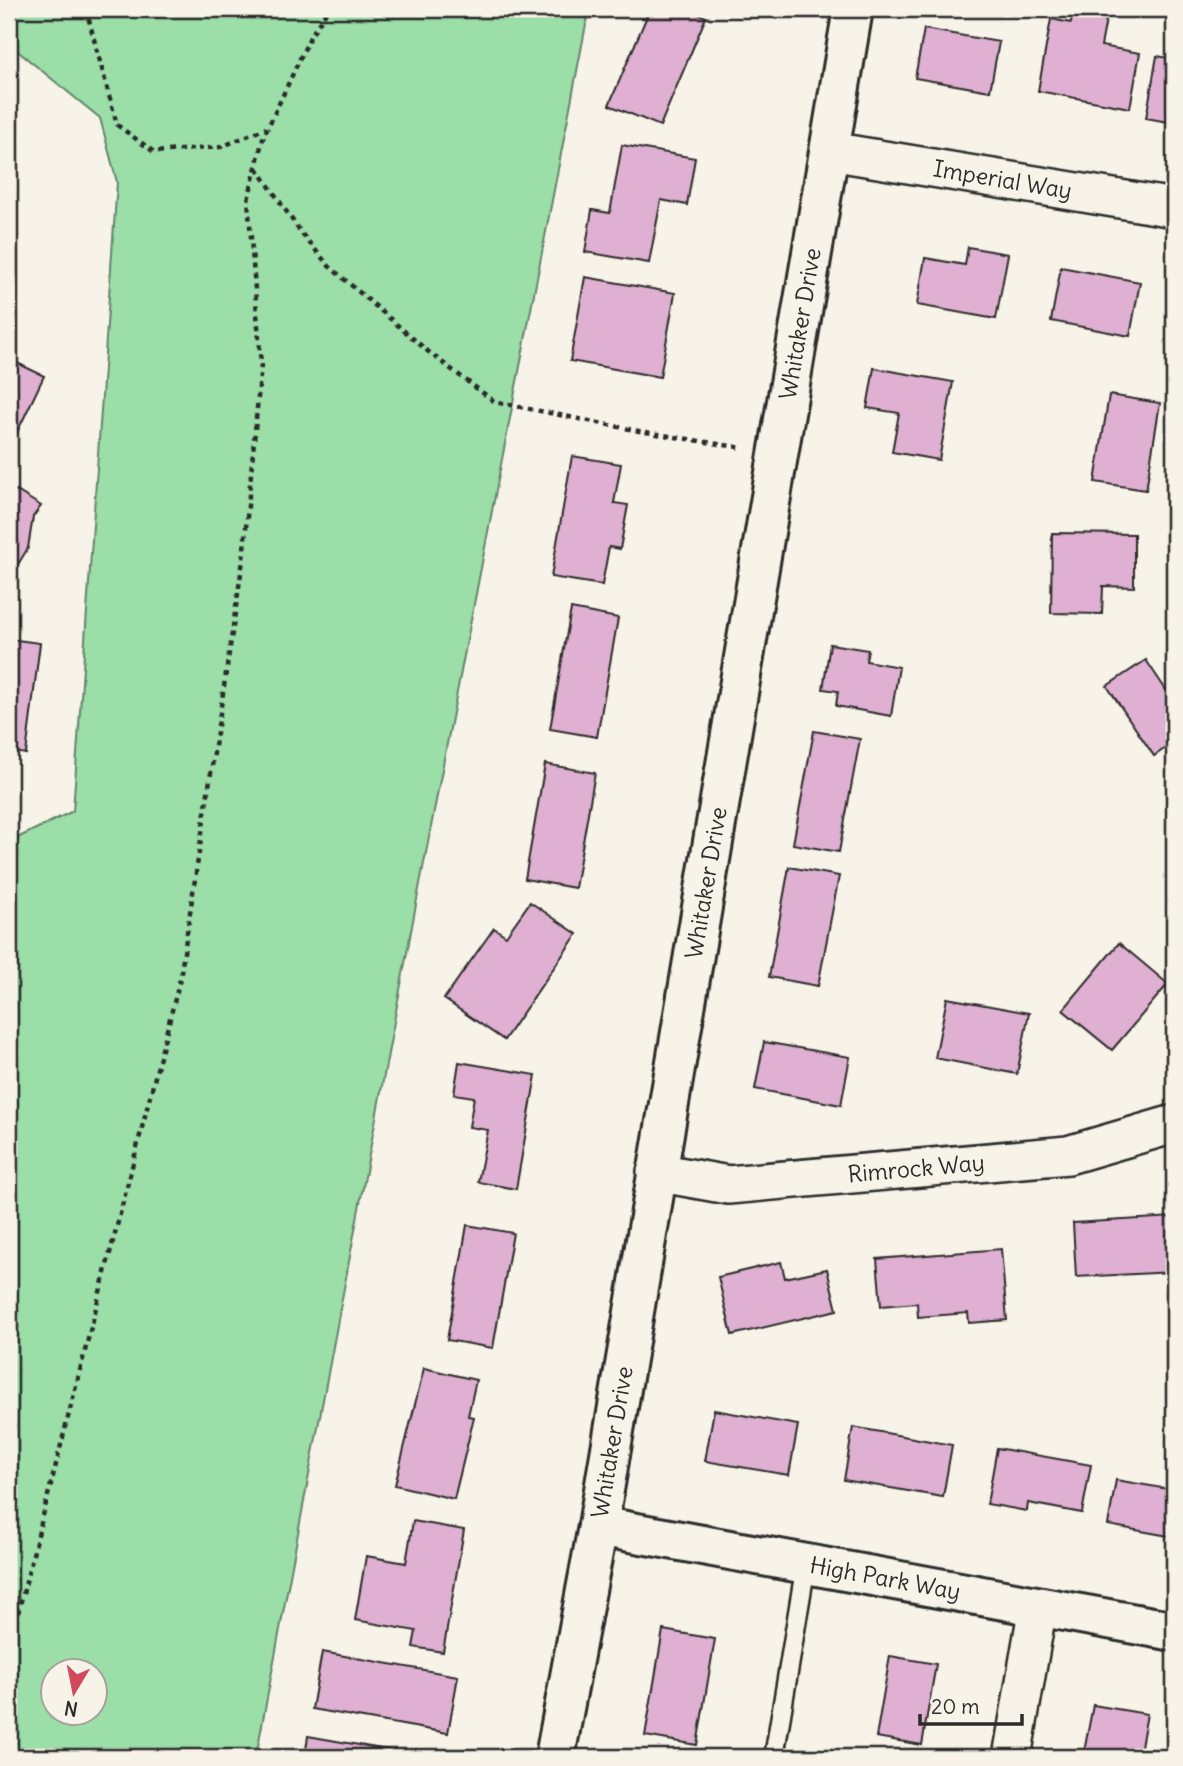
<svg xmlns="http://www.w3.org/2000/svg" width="1183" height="1766" font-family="Delius,sans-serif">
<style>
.green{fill:#9bdea8;stroke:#63846a;stroke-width:2;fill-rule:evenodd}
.building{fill:#dfb0d1;stroke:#2b2b2b;stroke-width:2}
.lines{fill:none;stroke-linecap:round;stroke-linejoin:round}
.lane-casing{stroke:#2b2b2b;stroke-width:23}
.street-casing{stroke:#2b2b2b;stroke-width:42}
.secondary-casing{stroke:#2b2b2b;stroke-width:44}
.path{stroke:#2b2b2b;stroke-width:4.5;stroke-dasharray:5 5;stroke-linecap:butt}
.lane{stroke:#f7f3e8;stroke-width:18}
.street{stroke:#f7f3e8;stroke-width:37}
.secondary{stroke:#f7f3e8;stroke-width:38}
.labels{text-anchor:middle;stroke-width:5;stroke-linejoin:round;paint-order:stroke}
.street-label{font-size:23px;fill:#2b2b2b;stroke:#f7f3e8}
</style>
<rect width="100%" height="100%" fill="#f7f3e8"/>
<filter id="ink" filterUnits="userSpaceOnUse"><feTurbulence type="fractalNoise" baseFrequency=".0143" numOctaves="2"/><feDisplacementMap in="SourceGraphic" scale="14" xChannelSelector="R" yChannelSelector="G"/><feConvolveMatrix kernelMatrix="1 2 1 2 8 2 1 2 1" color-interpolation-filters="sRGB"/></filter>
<g filter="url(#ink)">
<path class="green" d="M9,9H589L418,894L256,1757H9V842L73,811L117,182L100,118L9,44ZM52,1672H94V1714H52Z"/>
<g class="building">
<polygon points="650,9 686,9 706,17 660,126 609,105"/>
<polygon points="1073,9 1108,9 1101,46 1140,53 1130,108 1038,91 1051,19 1071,23"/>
<polygon points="924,29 999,42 990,91 915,78"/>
<polygon points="1157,56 1174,59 1174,123 1146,118"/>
<polygon points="622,145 695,158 687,205 661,200 649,263 585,252 592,210 610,213"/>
<polygon points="968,247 1008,254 996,319 917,305 925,258 965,265"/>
<polygon points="1061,267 1140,282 1130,336 1051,321"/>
<polygon points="585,277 675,293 660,377 570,361"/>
<polygon points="9,359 44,376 10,447 9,446"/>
<polygon points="874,368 953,382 939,460 892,452 899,413 867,408"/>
<polygon points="1109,395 1160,403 1146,490 1095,482"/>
<polygon points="572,456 621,464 614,503 628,505 620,549 609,547 602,585 551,577"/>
<polygon points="9,486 41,506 33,517 28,548 9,579"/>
<polygon points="1052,533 1134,534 1134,587 1103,586 1102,614 1051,613"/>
<polygon points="571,609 618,618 597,737 550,729"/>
<polygon points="9,639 40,643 26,754 9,751"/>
<polygon points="830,644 868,650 866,661 899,667 891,716 836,706 838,691 823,689"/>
<polygon points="1146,660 1174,702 1174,742 1154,756 1107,686"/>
<polygon points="814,731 860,739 839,852 793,844"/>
<polygon points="545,764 595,773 575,888 525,879"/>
<polygon points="789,867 839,876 818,986 769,977"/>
<polygon points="530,902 577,934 504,1040 444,999 494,928 506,936"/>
<polygon points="1119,943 1168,984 1112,1050 1063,1010"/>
<polygon points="947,998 1029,1013 1017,1074 935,1058"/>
<polygon points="764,1042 850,1057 841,1105 755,1089"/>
<polygon points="459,1062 536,1075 516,1189 478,1182 488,1130 469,1127 474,1097 454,1094"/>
<polygon points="1174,1217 1174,1272 1076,1277 1073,1223"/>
<polygon points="467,1225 513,1233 493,1348 447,1340"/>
<polygon points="1001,1249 1007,1320 969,1323 968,1313 918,1317 917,1303 881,1306 877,1259"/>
<polygon points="781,1262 785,1278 827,1269 837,1310 732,1335 718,1277"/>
<polygon points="424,1368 476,1380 468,1416 474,1417 454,1499 395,1485"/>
<polygon points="714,1410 798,1425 789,1475 705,1461"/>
<polygon points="853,1427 952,1445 943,1497 844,1480"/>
<polygon points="997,1448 1091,1465 1082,1513 1028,1503 1027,1511 987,1504"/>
<polygon points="1116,1480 1174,1490 1174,1537 1108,1525"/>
<polygon points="413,1521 464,1530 443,1652 413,1647 416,1631 355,1620 366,1556 406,1563"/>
<polygon points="663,1630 715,1639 697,1745 645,1736"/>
<polygon points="322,1652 458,1676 448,1733 312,1709"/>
<polygon points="890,1656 936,1664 922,1745 876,1737"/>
<polygon points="1093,1705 1147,1714 1139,1757 1083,1757"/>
<polygon points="308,1736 427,1757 305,1757"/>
</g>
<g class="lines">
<g class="lane-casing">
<polyline id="lane" points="774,1757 806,1564"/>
</g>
<g class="street-casing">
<g id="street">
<path id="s1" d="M830,151L1174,208"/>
<path id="s2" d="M656,1172L728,1185L1068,1155L1174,1124"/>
<polyline points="1012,1757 1038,1606"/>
</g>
</g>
<g class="secondary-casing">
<g id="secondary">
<path id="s3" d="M598,1526L1174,1631"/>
<path id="s4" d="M555,1757L598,1526L853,9"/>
</g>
</g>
<g class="path">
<polyline points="86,9 117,125 154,152 221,147 266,128"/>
<polyline points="257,168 301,233 329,266 431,354 495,402 639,431 743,448"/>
<polyline points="9,1631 17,1617 180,979 243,560 261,365 248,200 263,138 310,37 328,9"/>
</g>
<use href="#lane" class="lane"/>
<use href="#street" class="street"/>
<use href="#secondary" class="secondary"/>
</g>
</g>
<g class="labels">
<g class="street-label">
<text dy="8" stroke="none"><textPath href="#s1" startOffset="175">Imperial Way</textPath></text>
<text dy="8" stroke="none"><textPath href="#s4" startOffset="1454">Whitaker Drive</textPath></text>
<text dy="8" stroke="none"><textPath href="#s4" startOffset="887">Whitaker Drive</textPath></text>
<text dy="8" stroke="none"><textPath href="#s2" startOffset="262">Rimrock Way</textPath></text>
<text dy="8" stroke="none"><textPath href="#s4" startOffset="320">Whitaker Drive</textPath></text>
<text dy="8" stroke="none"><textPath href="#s3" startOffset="292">High Park Way</textPath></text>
</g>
</g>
<rect width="1183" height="1766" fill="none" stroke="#f7f3e8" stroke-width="35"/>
<rect x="18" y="18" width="1148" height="1731" fill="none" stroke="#2b2b2b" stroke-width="2.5" filter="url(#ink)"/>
<g transform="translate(74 1692) rotate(190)"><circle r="33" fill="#f7f3e8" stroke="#a5a39c" stroke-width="2"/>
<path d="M0-5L12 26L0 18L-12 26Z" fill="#d1495b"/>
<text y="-10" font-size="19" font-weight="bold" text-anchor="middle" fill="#2b2b2b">N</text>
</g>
<path d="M920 1714v10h102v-10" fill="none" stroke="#2b2b2b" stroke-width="3.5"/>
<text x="931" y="1714" font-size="21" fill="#2b2b2b" stroke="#f7f3e8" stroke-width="5" paint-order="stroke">20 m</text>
</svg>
